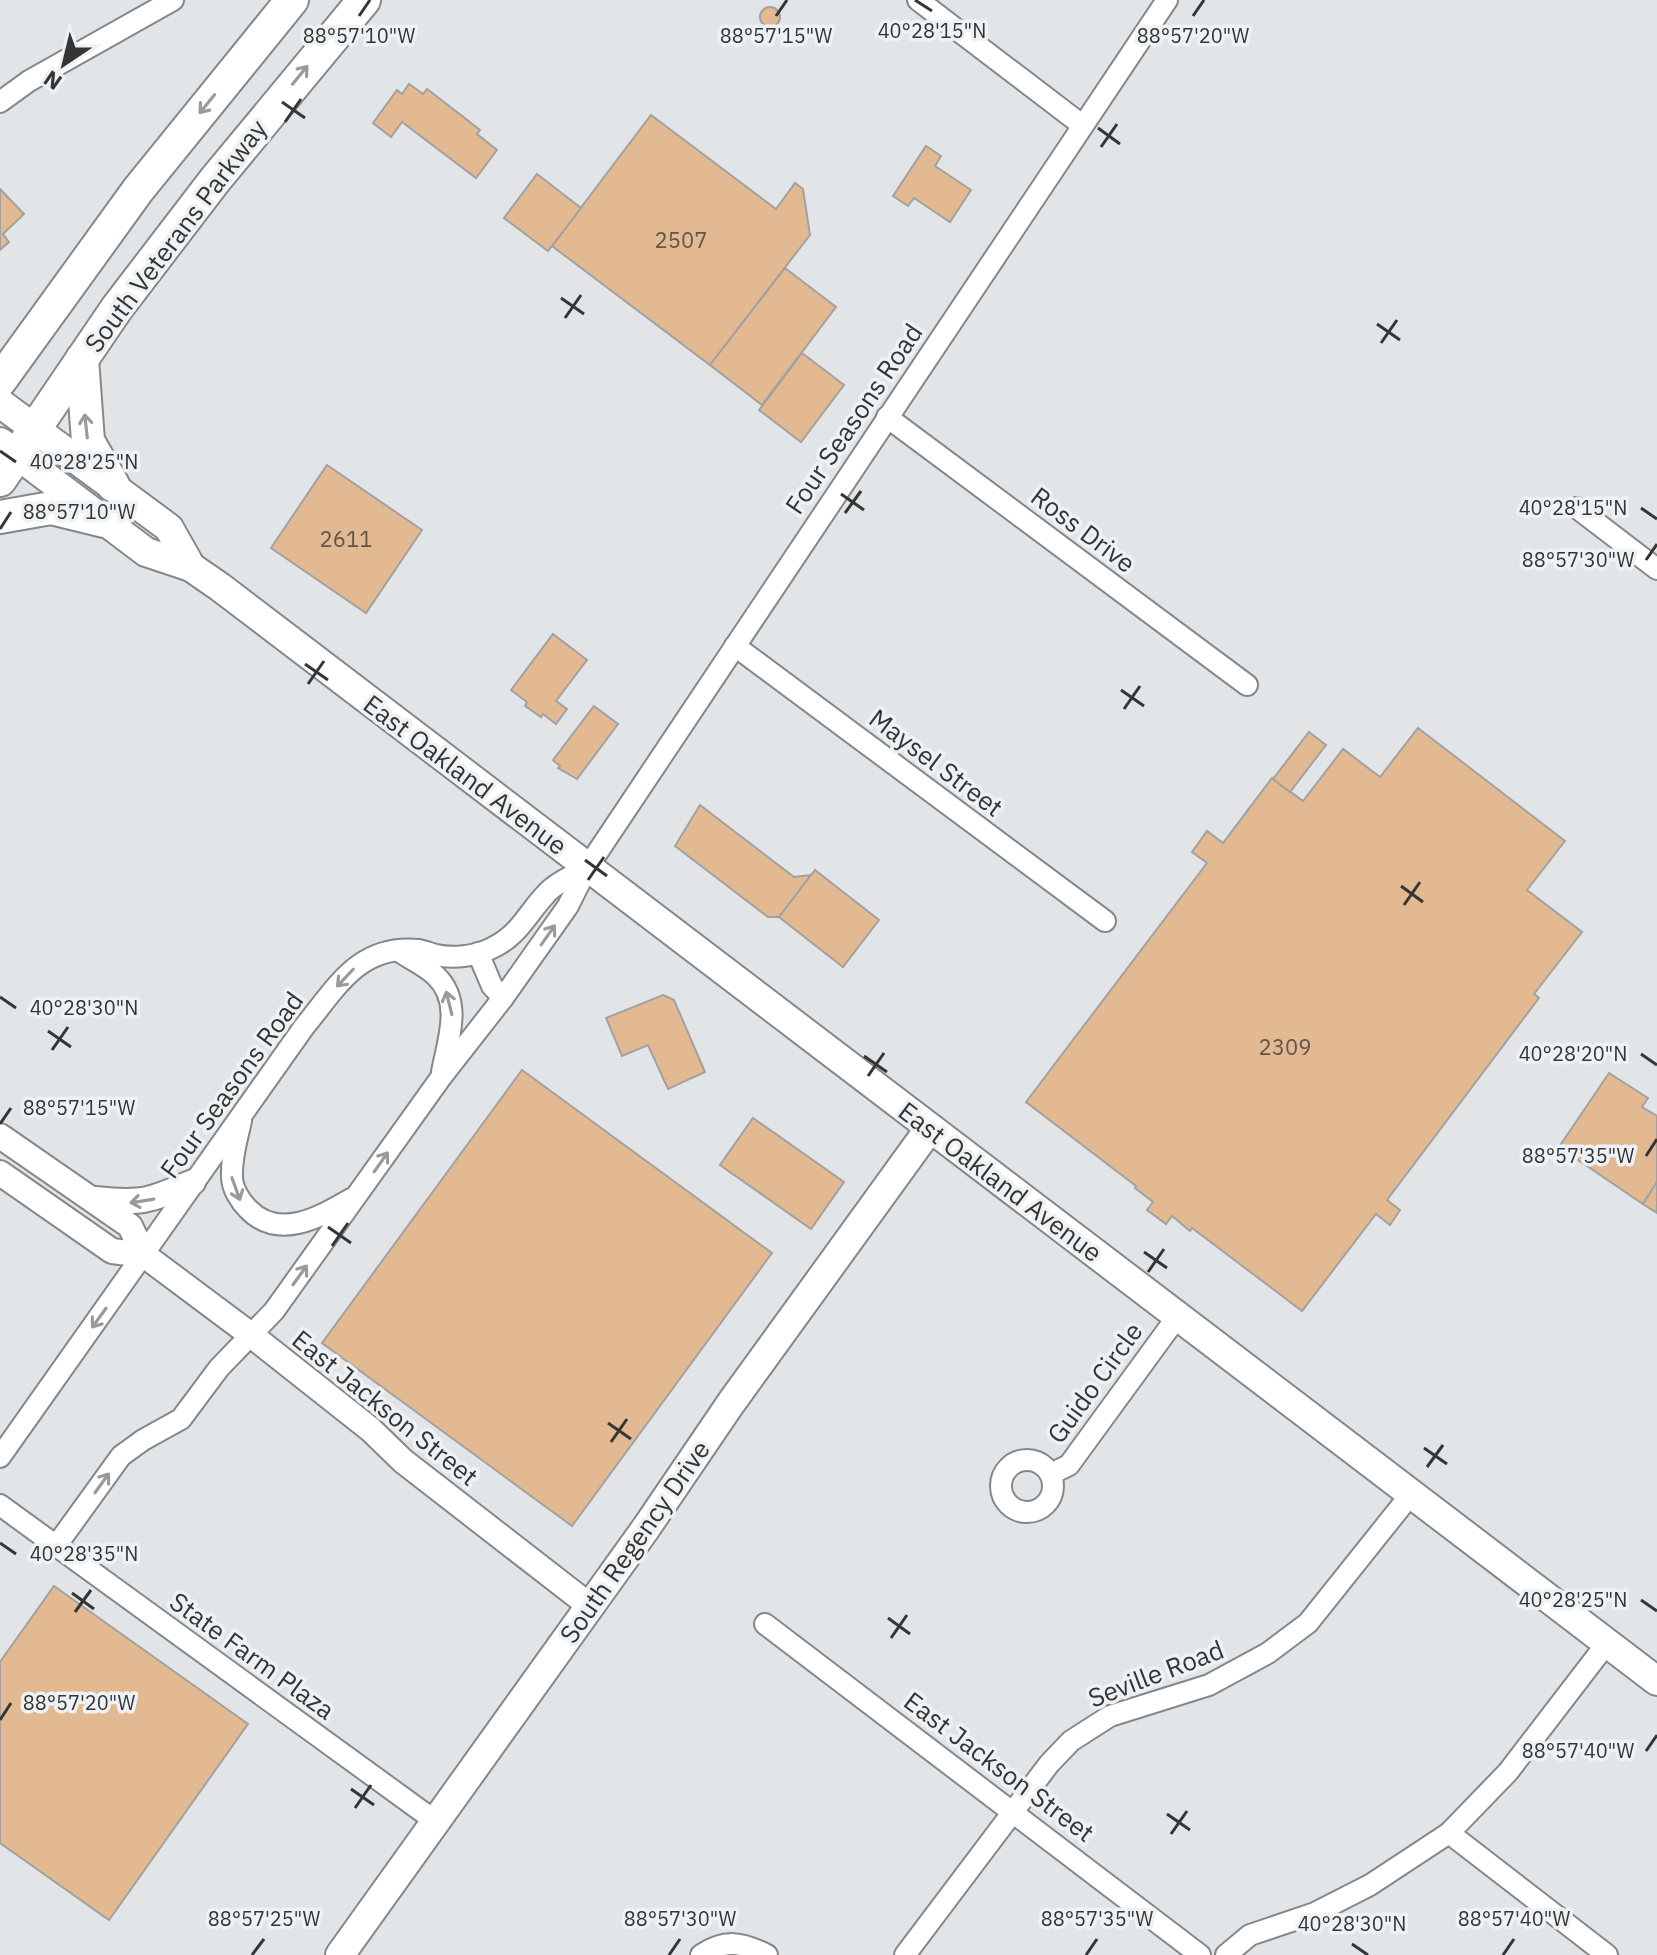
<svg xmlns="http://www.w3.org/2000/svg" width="1657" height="1955" font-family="'IBM Plex Sans',sans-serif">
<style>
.building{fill:#e3b991;stroke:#a3a19f;stroke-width:2}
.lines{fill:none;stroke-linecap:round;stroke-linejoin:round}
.minor-casing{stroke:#858789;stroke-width:24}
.tertiary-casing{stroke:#858789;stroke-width:28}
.secondary-casing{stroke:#858789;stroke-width:32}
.trunk-casing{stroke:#858789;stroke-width:36}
.minor{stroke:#fff;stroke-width:20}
.tertiary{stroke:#fff;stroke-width:24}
.secondary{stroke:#fff;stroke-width:28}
.trunk{stroke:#fff;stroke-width:32}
.oneway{stroke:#9a9a9a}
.ticks{fill:none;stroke:#343536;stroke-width:3}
.labels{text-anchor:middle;stroke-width:7;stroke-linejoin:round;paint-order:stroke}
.number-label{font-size:22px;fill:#60564d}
.street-label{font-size:26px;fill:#343536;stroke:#eff2f4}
.ticks-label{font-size:20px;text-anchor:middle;fill:#343536;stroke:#eff2f4;stroke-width:7;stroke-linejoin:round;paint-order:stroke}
</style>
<rect width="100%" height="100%" fill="#e2e5e7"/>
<g class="building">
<circle cx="770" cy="17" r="10"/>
<polygon points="409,84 423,94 427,89 480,130 477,134 497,150 476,178 402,122 391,137 373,123 397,90 402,94"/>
<polygon points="651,115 776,209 795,183 803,189 810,235 710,365 552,246"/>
<polygon points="926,146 941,156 935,166 971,190 950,222 914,198 908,206 893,196"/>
<polygon points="537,174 581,208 548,251 504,218"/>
<polygon points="0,189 24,214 3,234 9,242 0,250"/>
<polygon points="785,268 836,307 762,405 710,365"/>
<polygon points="802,353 844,385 801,442 759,410"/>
<polygon points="327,465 422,530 366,613 271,548"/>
<polygon points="553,634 587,660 556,701 567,709 556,724 543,714 541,717 525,706 527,702 511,690"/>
<polygon points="594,706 618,724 577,779 558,768 560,766 553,760"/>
<polygon points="1418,728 1565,841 1527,890 1582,932 1534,994 1539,998 1387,1200 1400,1210 1390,1225 1376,1214 1302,1311 1192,1228 1190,1231 1172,1216 1166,1224 1147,1210 1153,1202 1135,1188 1136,1186 1026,1102 1207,863 1192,852 1207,831 1223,843 1272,778 1303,801 1343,749 1380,777"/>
<polygon points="1309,732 1326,745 1290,792 1273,779"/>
<polygon points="700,805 794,877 811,875 779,917 768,917 675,846"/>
<polygon points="815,870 879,920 843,967 779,917"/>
<polygon points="663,995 674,1000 705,1072 668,1089 648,1045 622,1056 606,1018"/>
<polygon points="522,1070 772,1253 572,1526 322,1343"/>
<polygon points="1609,1073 1648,1098 1642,1107 1657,1116 1657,1182 1643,1204 1559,1147"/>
<polygon points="753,1118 844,1182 811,1229 720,1165"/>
<polygon points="1657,1182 1657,1213 1643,1204"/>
<polygon points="54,1586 248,1724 109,1920 0,1843 0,1662"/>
</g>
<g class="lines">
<g class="minor-casing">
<g id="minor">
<polyline points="918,0 1082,125"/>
<polyline points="0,102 29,81 173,0"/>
<polyline points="887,417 1247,685"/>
<polyline points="1577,508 1657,569"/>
<polyline points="735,646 1105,921"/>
<path d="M399,951C411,960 426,966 436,976C463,1002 448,1040 442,1072"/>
<polyline points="478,953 492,986 503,998"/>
<path d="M241,1121C237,1139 231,1158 232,1177C232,1188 240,1201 248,1209C279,1241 320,1217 351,1199"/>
<path d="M0,1457L304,1027C337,987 359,944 419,950C425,951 431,954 436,955C453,959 475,956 490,949C519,936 526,915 546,894C555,883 574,875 587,868"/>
<circle cx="1027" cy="1486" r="26"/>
<polyline points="1051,1474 1069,1465 1177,1317"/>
<polyline points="0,1505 435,1821"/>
<polyline points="56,1546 121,1456 143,1440 181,1419 219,1368 274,1311 442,1076 503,998 568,906 587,868 1167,0"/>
<polyline points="765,1624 1200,1955"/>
<polyline points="1449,1833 1607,1955"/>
<path d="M701,1955C725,1939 742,1942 767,1955"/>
<polyline points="905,1955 1049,1764 1071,1741 1110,1716 1209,1685 1268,1653 1308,1623 1411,1494"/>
<polyline points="1226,1955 1250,1935 1315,1913 1370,1885 1449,1833 1508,1772 1607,1643"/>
</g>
</g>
<g class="tertiary-casing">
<g id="tertiary">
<polyline points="0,1136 130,1226 144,1255 251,1335 370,1429 403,1461 590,1606"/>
<polyline points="0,1173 112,1251 144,1255"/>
<path d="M95,1199C143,1204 149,1201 193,1182"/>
</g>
</g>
<g class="secondary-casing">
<g id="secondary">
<polyline points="0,403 169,528 191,567"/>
<polyline points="0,442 146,552 191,567 220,587 1657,1681"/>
<polyline points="340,1955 646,1528 731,1403 930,1128"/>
</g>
</g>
<g class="trunk-casing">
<g id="trunk">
<polyline points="82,359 88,441 113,485"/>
<polyline points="0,381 138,190 292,0"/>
<polyline points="0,480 117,308 215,180 364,0"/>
<polyline points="0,517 51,508 104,521"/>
</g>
</g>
<use href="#minor" class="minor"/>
<use href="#tertiary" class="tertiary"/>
<use href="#secondary" class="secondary"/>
<use href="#trunk" class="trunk"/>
</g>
<defs><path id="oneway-shaft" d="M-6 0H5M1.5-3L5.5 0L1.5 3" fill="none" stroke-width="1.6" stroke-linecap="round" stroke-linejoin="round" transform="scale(2)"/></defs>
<g class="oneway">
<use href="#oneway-shaft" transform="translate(300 75) rotate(-51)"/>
<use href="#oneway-shaft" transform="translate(207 104) rotate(129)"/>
<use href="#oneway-shaft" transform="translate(86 426) rotate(-96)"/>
<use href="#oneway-shaft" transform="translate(548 935) rotate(-55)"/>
<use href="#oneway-shaft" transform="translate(345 978) rotate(133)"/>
<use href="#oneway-shaft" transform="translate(449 1003) rotate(-104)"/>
<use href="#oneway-shaft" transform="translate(381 1162) rotate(-55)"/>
<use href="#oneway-shaft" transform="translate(236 1189) rotate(70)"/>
<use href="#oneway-shaft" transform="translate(142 1201) rotate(171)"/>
<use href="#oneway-shaft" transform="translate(300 1275) rotate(-54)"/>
<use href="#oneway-shaft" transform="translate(99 1318) rotate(126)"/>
<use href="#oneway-shaft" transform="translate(102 1483) rotate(-54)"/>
</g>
<path class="ticks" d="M915,0L932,11M359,16L370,0M776,16L787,0M1193,16L1204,0M282,102L305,118M285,122L301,99M1098,128L1120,144M1101,147L1117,124M561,298L584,314M565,318L581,295M1377,324L1400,340M1381,343L1397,320M0,451L16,462M841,494L864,510M1641,508L1657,519M845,513L861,491M0,529L11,512M1646,560L1657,544M305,664L328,680M308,684L324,661M1121,690L1144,706M1124,709L1140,686M585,860L607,876M588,880L604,857M1401,886L1423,902M1404,905L1420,882M0,997L16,1008M48,1031L71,1047M52,1050L68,1027M1641,1054L1657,1065M864,1056L887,1072M868,1076L884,1053M0,1124L11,1108M1646,1156L1657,1139M328,1227L351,1243M332,1246L348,1223M1144,1252L1167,1268M1148,1272L1164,1249M608,1423L631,1439M611,1442L627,1419M1424,1448L1447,1464M1427,1467L1443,1445M0,1543L16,1554M72,1593L94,1609M1641,1600L1657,1611M75,1612L91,1590M888,1618L910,1634M891,1638L907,1615M0,1720L11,1703M1646,1751L1657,1735M351,1789L374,1805M355,1808L371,1785M1167,1814L1190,1830M1171,1834L1187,1811M1352,1944L1368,1955M252,1955L264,1939M669,1955L680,1939M1086,1955L1097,1939M1503,1955L1514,1939"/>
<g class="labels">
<g class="number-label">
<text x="681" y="248">2507</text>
<text x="346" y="547">2611</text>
<text x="1285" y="1055">2309</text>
</g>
<g class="street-label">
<text transform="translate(176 236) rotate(-53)" y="9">South Veterans Parkway</text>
<text transform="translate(854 419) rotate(-56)" y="9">Four Seasons Road</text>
<text transform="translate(1083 530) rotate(37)" y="9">Ross Drive</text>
<text transform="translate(936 763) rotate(37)" y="9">Maysel Street</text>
<text transform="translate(465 775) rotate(37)" y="9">East Oakland Avenue</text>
<text transform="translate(232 1085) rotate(-54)" y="9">Four Seasons Road</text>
<text transform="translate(1000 1182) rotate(37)" y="9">East Oakland Avenue</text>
<text transform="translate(1095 1383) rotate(-54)" y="9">Guido Circle</text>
<text transform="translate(385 1408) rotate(39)" y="9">East Jackson Street</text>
<text transform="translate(635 1542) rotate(-55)" y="9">South Regency Drive</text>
<text transform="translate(252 1656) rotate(36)" y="9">State Farm Plaza</text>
<text transform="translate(1156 1674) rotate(-21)" y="9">Seville Road</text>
<text transform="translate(999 1767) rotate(37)" y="9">East Jackson Street</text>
</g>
</g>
<g class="ticks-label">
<text x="932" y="38">40°28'15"N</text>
<text x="359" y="43">88°57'10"W</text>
<text x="776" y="43">88°57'15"W</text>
<text x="1193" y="43">88°57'20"W</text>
<text x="84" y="469">40°28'25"N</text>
<text x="1573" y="515">40°28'15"N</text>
<text x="79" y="519">88°57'10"W</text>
<text x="1578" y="567">88°57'30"W</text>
<text x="84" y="1015">40°28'30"N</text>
<text x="1573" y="1061">40°28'20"N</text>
<text x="79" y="1115">88°57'15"W</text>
<text x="1578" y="1163">88°57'35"W</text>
<text x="84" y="1561">40°28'35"N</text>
<text x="1573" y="1607">40°28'25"N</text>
<text x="79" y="1710">88°57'20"W</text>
<text x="1578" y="1758">88°57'40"W</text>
<text x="264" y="1926">88°57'25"W</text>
<text x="680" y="1926">88°57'30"W</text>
<text x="1097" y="1926">88°57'35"W</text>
<text x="1514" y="1926">88°57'40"W</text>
<text x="1352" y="1931">40°28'30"N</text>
</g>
<g transform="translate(64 64) rotate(215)" stroke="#eff2f4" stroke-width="6" paint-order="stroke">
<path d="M0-6L14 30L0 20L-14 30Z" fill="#343536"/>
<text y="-12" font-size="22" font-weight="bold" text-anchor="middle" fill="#343536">N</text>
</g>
</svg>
